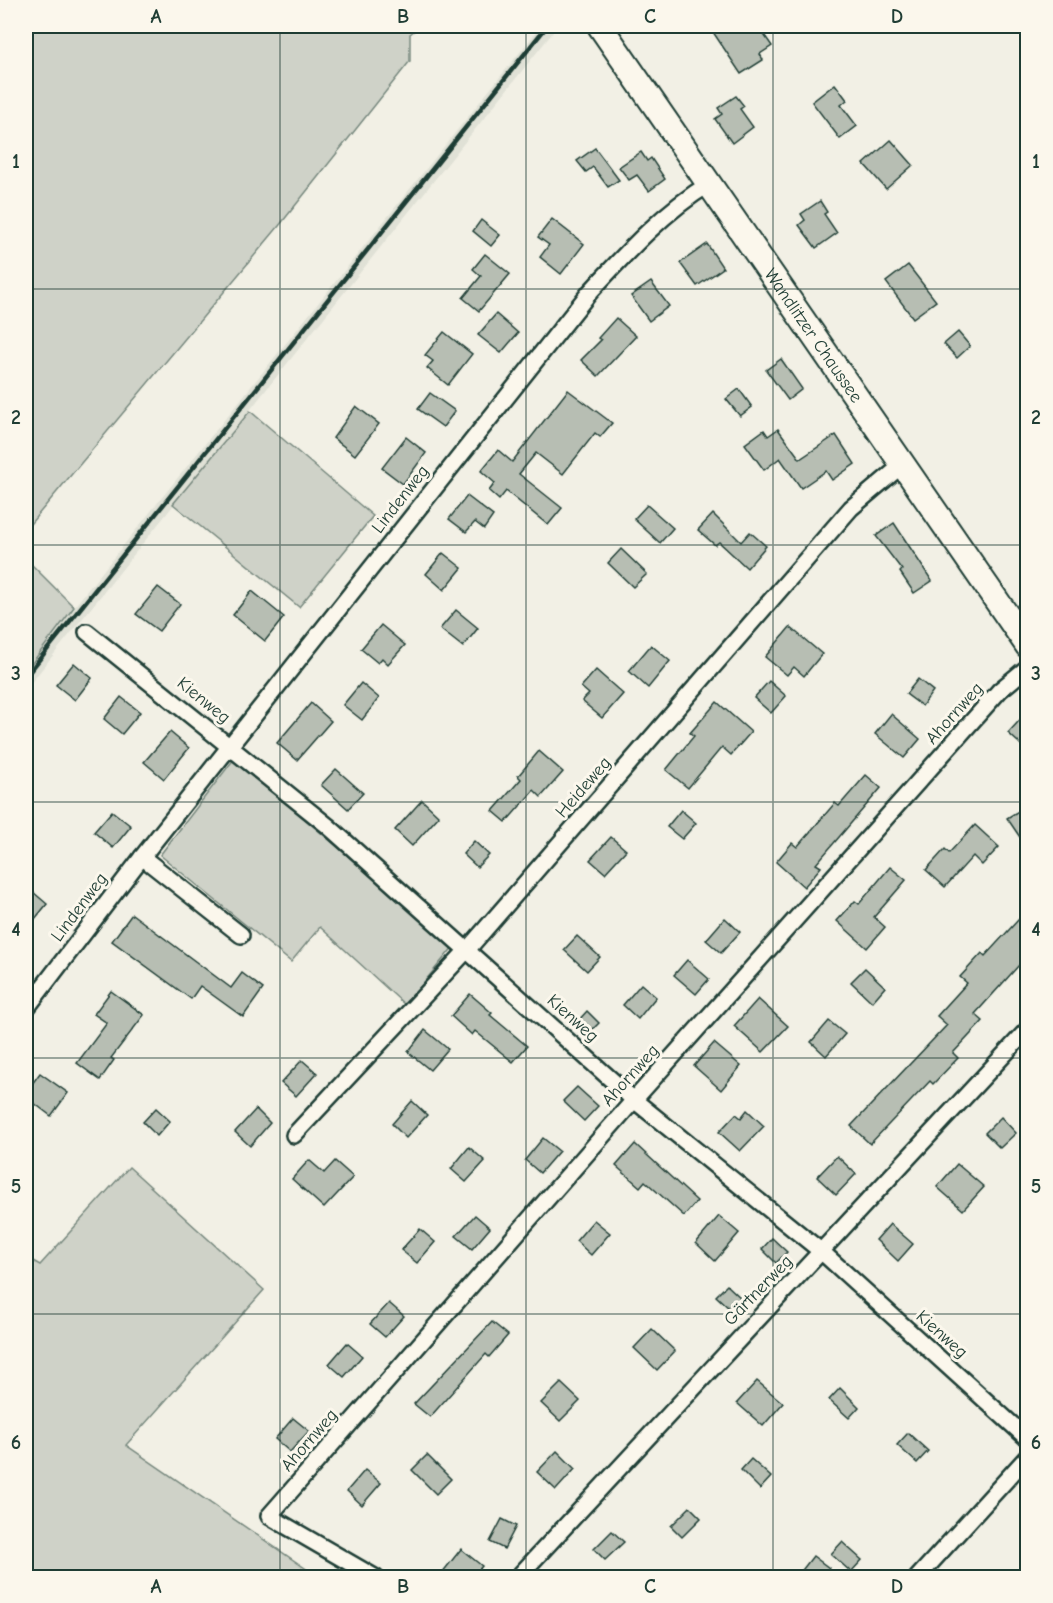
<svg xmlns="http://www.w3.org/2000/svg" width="1053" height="1603" font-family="'Comic Neue',sans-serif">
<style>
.built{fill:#e0e1d6}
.green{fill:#cfd2c8;stroke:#77887e;stroke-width:1.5}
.building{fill:#b7beb3;stroke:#1f3d34;stroke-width:1.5}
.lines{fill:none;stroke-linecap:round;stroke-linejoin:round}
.minor-casing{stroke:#1f3d34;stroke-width:20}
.primary-casing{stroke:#1f3d34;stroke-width:28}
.minor{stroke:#fbf7ec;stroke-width:15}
.primary{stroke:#fbf7ec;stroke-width:24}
.rail{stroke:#1f3d34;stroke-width:4.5}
.grid{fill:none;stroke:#1f3d34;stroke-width:1.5;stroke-opacity:0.55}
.labels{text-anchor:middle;stroke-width:6;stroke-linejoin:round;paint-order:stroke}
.street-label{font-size:18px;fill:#1f3d34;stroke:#fbf7ec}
.neatline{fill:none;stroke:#1f3d34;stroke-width:2}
.grid-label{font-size:20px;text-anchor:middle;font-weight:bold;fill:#1f3d34}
</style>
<rect width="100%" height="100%" fill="#f2f0e5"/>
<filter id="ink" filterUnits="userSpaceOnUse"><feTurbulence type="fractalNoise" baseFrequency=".0167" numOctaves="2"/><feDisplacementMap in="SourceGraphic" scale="12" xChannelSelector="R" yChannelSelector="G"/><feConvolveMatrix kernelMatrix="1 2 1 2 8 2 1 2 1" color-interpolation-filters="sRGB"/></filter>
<g filter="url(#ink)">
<polygon class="built" points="541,26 558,26 26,689 26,671 74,607"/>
<g class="green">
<polygon points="26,26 420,26 410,34 410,61 279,226 26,529"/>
<polygon points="250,411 373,516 299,607 173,504"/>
<polygon points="26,559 74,607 26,671"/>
<polygon points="234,759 454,946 405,1005 320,927 291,962 160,855"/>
<polygon points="129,1167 264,1290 126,1445 318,1577 26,1577 26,1257 40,1265"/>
</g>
<g class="building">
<polygon points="709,26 758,26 772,46 760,54 763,60 741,74"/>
<polygon points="835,84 847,100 841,105 857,126 840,139 812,102"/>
<polygon points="736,96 744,106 740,109 753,127 732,143 715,119 722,114 718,108"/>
<polygon points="891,140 913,165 886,189 864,164"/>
<polygon points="595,148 619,180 608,187 593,167 586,172 577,161"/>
<polygon points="641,152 647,161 651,158 665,179 649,191 637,175 629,180 619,167"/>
<polygon points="820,201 827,212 824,214 837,233 816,248 799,225 805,220 801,214"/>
<polygon points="552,219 584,244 561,274 540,257 549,245 538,237"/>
<polygon points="481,220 500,235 491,246 473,231"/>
<polygon points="707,244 723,268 697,286 680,263"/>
<polygon points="485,254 510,274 479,311 463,298 481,276 473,269"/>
<polygon points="908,265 936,301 913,318 886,282"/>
<polygon points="651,282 669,306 649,321 631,296"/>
<polygon points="496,314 518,333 501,353 478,335"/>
<polygon points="616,318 636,336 598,376 581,360 601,340 598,338"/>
<polygon points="444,332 472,354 448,385 427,368 433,361 425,355"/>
<polygon points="958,332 970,346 957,358 944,344"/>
<polygon points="781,359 802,389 788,400 766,370"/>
<polygon points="739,389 752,407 740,416 726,399"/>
<polygon points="568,390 612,423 600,437 595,433 563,474 536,453 519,474 562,508 548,525 506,491 499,500 489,491 495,483 481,471 498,450 512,462"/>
<polygon points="430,393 455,411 443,427 418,409"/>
<polygon points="356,406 379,424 355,455 333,438"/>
<polygon points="778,429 800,459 836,435 855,464 832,480 826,471 801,488 780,458 764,470 745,444 764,430 768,436"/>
<polygon points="406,437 426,453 403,484 382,468"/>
<polygon points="467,496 493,516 484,529 475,522 466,532 449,519"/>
<polygon points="647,505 673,528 660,543 634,519"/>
<polygon points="713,514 741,542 750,532 766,546 747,568 719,542 715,545 698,530"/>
<polygon points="894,523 932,581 914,593 900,572 902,570 876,536"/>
<polygon points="621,549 647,574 633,587 608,563"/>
<polygon points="443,553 462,568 444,590 426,574"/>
<polygon points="158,587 180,604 159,631 136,614"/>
<polygon points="252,591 284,617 265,641 233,615"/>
<polygon points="456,610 478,628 463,647 440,629"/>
<polygon points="381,625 405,645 388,664 382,658 378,663 361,649"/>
<polygon points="790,627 822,654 804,676 794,667 787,675 765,657"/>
<polygon points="651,645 670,661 648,688 629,671"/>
<polygon points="74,663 92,678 75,700 56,685"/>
<polygon points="596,670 623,694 602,718 582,701 589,694 581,687"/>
<polygon points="918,679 933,691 922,706 906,694"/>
<polygon points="769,681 786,696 771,713 754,698"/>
<polygon points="361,683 379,698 362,720 343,705"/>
<polygon points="121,697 140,712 122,734 104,719"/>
<polygon points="717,702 751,732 731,755 722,747 688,788 666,770 694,736 690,733"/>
<polygon points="311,703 331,721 297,760 277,743"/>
<polygon points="1028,711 1028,751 1008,733"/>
<polygon points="891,714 920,739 904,758 875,734"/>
<polygon points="170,732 189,748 164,779 144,762"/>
<polygon points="539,751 563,772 541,797 534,790 506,822 493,811 521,779 518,776"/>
<polygon points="336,769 363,793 348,809 321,785"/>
<polygon points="866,775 881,788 816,864 821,867 804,887 776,862 792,843 797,847 835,803 839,806"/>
<polygon points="422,800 439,816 412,846 395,830"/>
<polygon points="1028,805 1028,849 1007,818"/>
<polygon points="681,810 696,823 682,839 667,827"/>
<polygon points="112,811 131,826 113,848 94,832"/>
<polygon points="975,825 999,847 982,865 973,856 945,887 926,870 945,849 949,853"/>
<polygon points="611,837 626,850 605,873 590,860"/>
<polygon points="474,841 489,855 477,867 463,854"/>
<polygon points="890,867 906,880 874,917 885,927 867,948 837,921 855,901 859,904"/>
<polygon points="26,886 47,904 26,930"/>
<polygon points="132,914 231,988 242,973 263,989 243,1017 200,986 191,999 112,941"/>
<polygon points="725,918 740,932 721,953 706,940"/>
<polygon points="1019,919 1028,927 1028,971 1020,964 975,1014 983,1021 953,1053 958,1058 933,1084 930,1081 870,1144 851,1126 947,1025 937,1016 967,983 960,977 982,953 985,956"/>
<polygon points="577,936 600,957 587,971 564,950"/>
<polygon points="687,960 709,979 696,994 674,975"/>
<polygon points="865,968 885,987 872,1002 851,982"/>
<polygon points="641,984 656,997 638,1019 623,1005"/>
<polygon points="111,991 144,1015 111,1058 114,1060 100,1080 77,1063 107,1023 94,1014"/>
<polygon points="470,994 492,1013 490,1015 527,1046 513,1062 475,1031 472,1035 451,1016"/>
<polygon points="758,999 788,1026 763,1052 734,1026"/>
<polygon points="587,1011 599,1023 589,1033 577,1022"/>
<polygon points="829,1021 845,1034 826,1056 811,1042"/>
<polygon points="425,1030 448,1049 430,1070 408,1052"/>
<polygon points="714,1043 741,1066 721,1090 694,1066"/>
<polygon points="302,1060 317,1073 296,1096 281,1083"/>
<polygon points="40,1073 68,1093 51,1116 26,1097 26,1092"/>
<polygon points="577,1087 598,1106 584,1121 563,1101"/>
<polygon points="412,1101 427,1115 406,1138 392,1124"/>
<polygon points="156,1108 170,1121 157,1136 143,1122"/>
<polygon points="256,1109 270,1123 250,1146 235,1132"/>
<polygon points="747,1110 764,1126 740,1151 719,1132 736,1114 741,1118"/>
<polygon points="1001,1117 1016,1133 1000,1148 985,1133"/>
<polygon points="543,1138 559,1151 540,1173 525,1160"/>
<polygon points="635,1144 697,1201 684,1216 645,1181 640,1187 616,1166"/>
<polygon points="469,1147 485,1161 466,1182 451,1169"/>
<polygon points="837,1156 856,1174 836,1195 817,1177"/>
<polygon points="309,1160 324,1173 335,1161 353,1177 324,1208 292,1179"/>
<polygon points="957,1164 984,1187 963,1210 937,1187"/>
<polygon points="475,1215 490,1228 472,1249 456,1236"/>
<polygon points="719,1216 739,1233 715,1261 696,1243"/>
<polygon points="594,1220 610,1233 591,1255 576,1241"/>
<polygon points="890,1224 913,1244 898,1261 876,1240"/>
<polygon points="420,1229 435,1242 417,1263 401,1250"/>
<polygon points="772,1238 787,1252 776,1263 762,1249"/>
<polygon points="727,1285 742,1299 731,1310 716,1296"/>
<polygon points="389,1303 404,1316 385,1337 370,1324"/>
<polygon points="492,1322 508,1335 489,1357 486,1354 430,1417 414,1404"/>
<polygon points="652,1329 675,1351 657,1370 634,1348"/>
<polygon points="347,1343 362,1356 344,1377 329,1364"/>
<polygon points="757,1381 783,1403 763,1426 737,1403"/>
<polygon points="561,1383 580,1401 560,1421 541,1403"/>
<polygon points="840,1388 859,1407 849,1418 829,1400"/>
<polygon points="293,1418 309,1431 290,1452 275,1439"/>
<polygon points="908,1433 928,1451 917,1463 897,1445"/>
<polygon points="557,1451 575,1469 556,1490 537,1472"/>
<polygon points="427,1455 451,1479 436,1494 412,1470"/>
<polygon points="751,1459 771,1477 760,1489 741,1470"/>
<polygon points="365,1470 381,1483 362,1505 347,1491"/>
<polygon points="690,1507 701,1518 682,1537 671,1526"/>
<polygon points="502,1519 516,1526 504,1549 490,1542"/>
<polygon points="612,1531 624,1542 605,1560 594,1549"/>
<polygon points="842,1542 862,1560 851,1572 831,1554"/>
<polygon points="461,1549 482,1566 472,1578 438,1578"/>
<polygon points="813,1556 829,1568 823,1578 796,1578"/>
</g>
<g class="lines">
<g class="minor-casing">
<g id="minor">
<polyline points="87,632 328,826 634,1100 822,1252 1028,1439"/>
<polyline points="142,857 241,935"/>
<path d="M26,1009L142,857L590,292C626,253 663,212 709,184"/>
<polyline points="294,1135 468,949 851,508 902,465"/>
<polyline points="376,1578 269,1516 634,1100 1000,690 1028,667"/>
<polyline points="517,1578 1028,1029"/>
<polyline points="917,1578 1028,1456"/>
</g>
</g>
<g class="primary-casing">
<g id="primary">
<path id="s1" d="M600,26L1028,646"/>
</g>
</g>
<use href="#minor" class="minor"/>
<use href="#primary" class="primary"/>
<polyline class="rail" points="26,676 547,26"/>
</g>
</g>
<path class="grid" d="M280,26V1578M526,26V1578M773,26V1578M26,289H1028M26,545H1028M26,802H1028M26,1058H1028M26,1314H1028"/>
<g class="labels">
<g class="street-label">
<text dy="6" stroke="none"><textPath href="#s1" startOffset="376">Wandlitzer Chaussee</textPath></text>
<text transform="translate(400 499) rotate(-52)" y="6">Lindenweg</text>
<text transform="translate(204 700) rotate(39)" y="6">Kienweg</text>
<text transform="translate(954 713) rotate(-48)" y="6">Ahornweg</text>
<text transform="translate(583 787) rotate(-49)" y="6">Heideweg</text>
<text transform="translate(79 907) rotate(-53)" y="6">Lindenweg</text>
<text transform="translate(573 1018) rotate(42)" y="6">Kienweg</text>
<text transform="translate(630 1075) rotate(-48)" y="6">Ahornweg</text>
<text transform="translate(758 1290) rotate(-46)" y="6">Gärtnerweg</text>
<text transform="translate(942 1334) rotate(42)" y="6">Kienweg</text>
<text transform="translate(309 1440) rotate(-49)" y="6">Ahornweg</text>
</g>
</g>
<rect width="1053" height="1603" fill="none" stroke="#fbf7ec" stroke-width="66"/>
<rect x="33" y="33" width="987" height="1537" class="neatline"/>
<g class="grid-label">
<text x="156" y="23">A</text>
<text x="403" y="23">B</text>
<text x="650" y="23">C</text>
<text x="897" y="23">D</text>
<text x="16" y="168">1</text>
<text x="1036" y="168">1</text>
<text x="16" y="424">2</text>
<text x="1036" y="424">2</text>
<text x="16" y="680">3</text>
<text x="1036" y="680">3</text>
<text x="16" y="936">4</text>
<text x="1036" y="936">4</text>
<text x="16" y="1193">5</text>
<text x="1036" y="1193">5</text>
<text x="16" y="1449">6</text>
<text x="1036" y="1449">6</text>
<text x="156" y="1593">A</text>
<text x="403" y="1593">B</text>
<text x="650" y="1593">C</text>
<text x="897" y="1593">D</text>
</g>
</svg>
